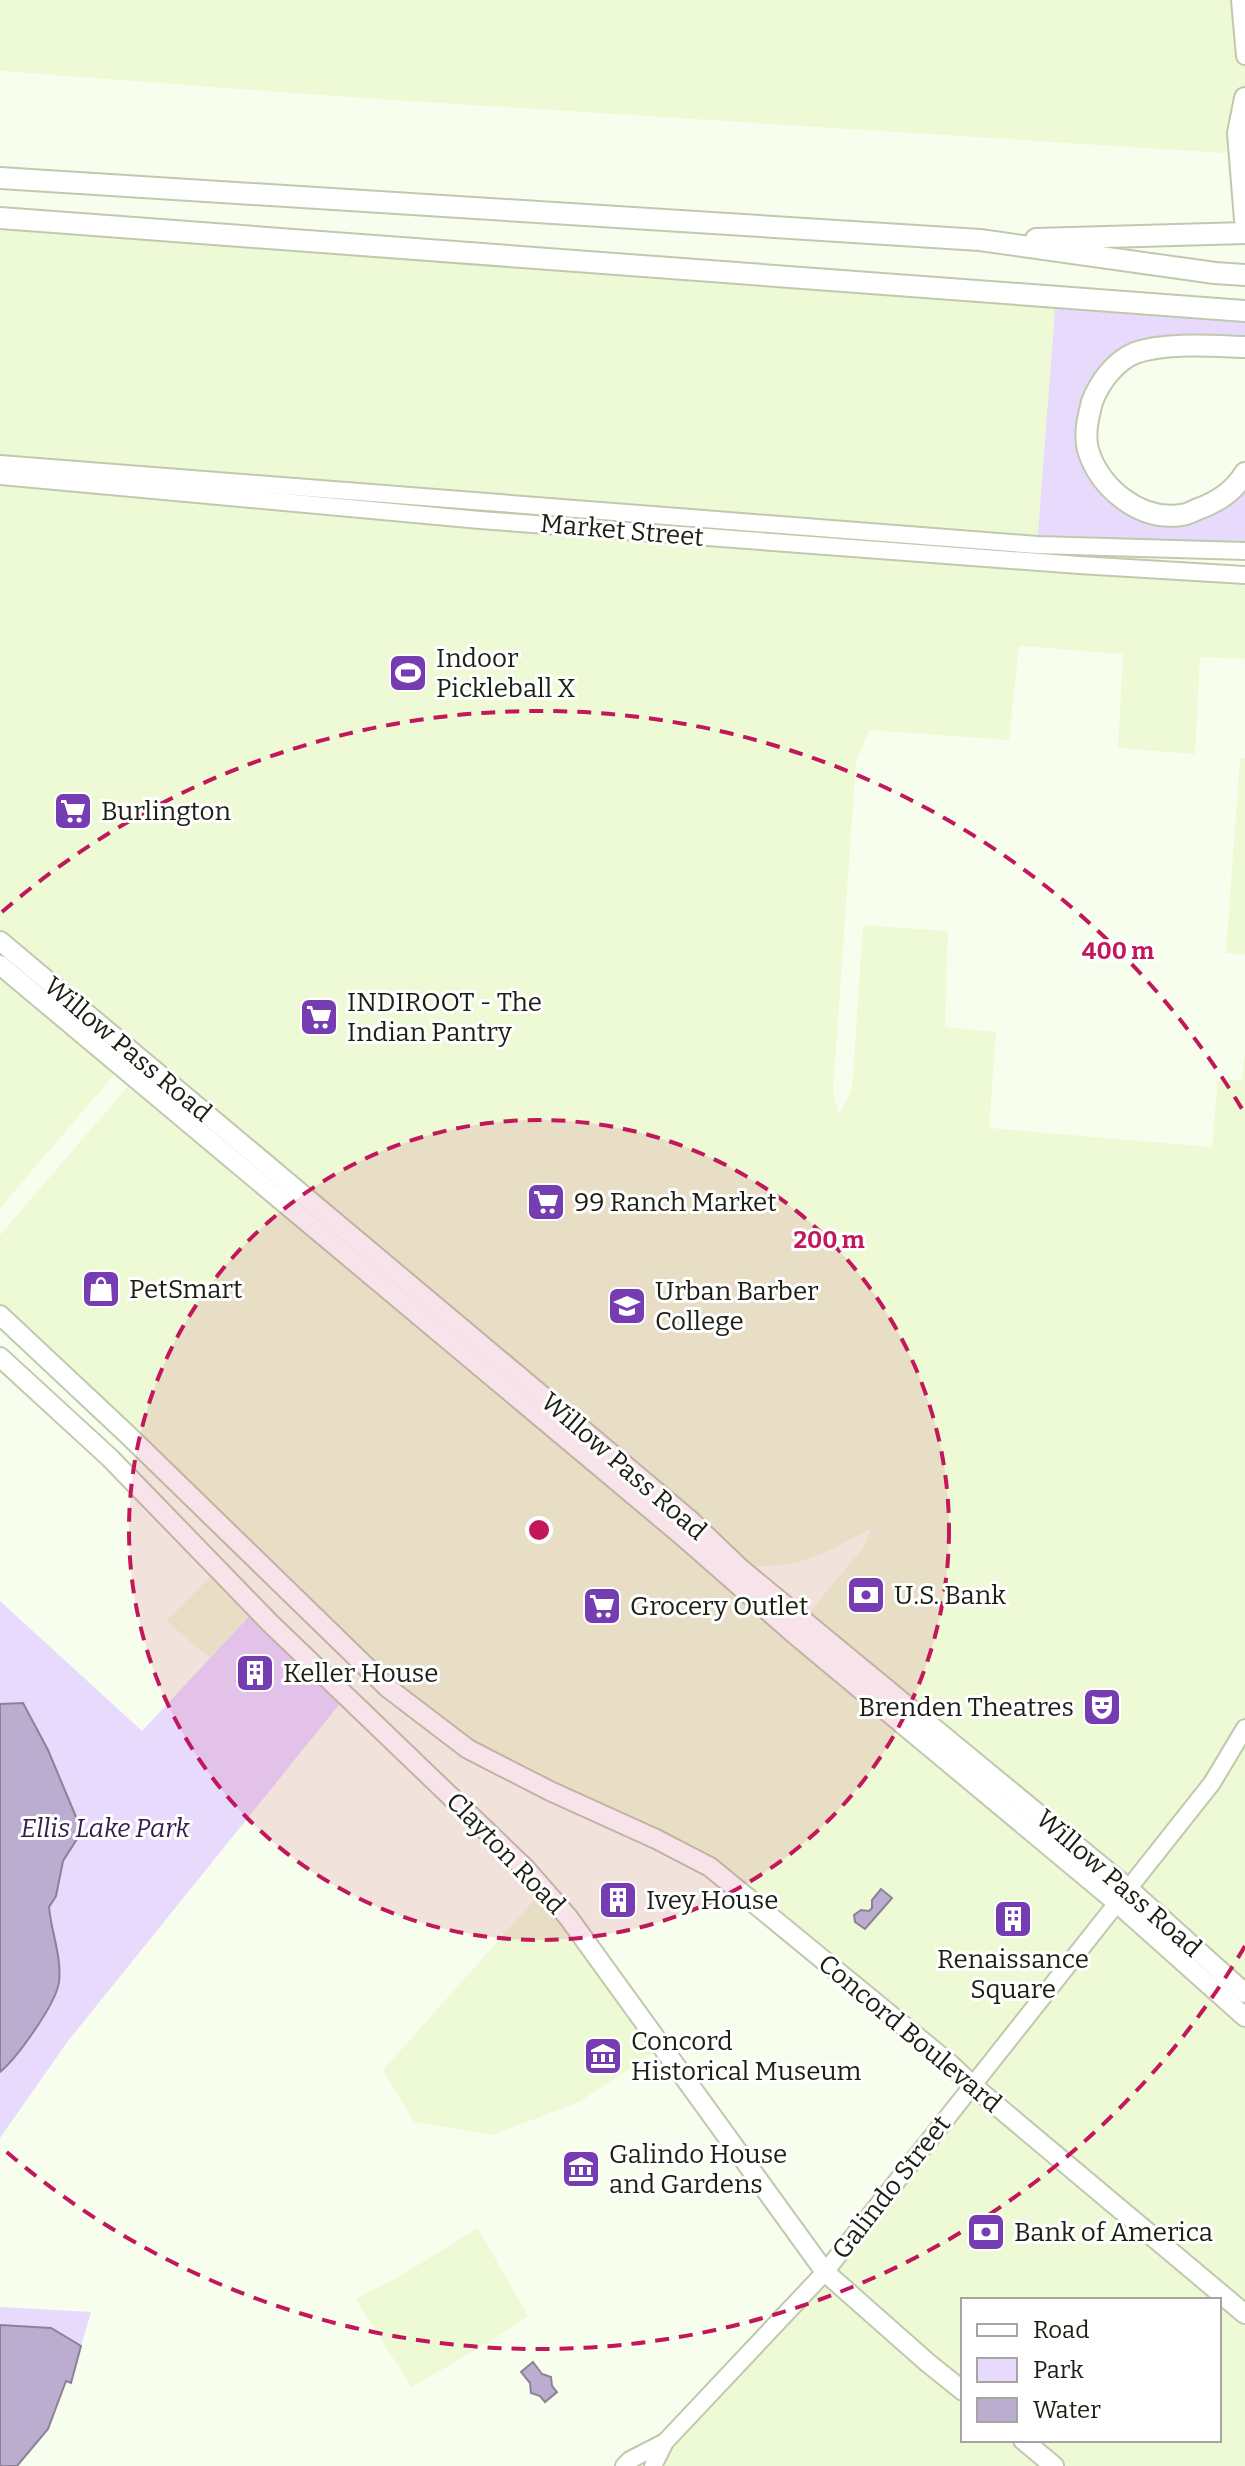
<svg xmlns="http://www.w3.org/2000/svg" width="1245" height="2466" font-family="Bitter,serif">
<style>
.built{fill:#edfad5;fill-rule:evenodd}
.green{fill:#e7dafd}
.water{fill:#baadd0;stroke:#8b8298;stroke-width:2}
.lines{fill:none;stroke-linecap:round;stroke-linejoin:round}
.secondary-casing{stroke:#c0c9ad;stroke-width:20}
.primary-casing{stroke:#c0c9ad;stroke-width:22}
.motorway-casing{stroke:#c0c9ad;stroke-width:24}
.secondary{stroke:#fff;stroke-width:16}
.primary{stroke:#fff;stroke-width:18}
.motorway{stroke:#fff;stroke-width:20}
.ring{fill:none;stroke:#c2185b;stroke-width:4;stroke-dasharray:14 10}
.labels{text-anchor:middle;stroke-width:6;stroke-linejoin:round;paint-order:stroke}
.street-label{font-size:26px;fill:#1c1f14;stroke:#fff}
.poi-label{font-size:26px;fill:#1c1f14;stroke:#fff;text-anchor:start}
.park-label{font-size:26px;font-style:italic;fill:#341f4c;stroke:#fff}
.centre{fill:#c2185b;stroke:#fff;stroke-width:4}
.ring-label{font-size:24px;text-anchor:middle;font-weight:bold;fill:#c2185b;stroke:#fff;stroke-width:6;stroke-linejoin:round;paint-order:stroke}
</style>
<rect width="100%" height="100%" fill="#f8feed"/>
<g class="built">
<polygon points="0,0 1240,0 1245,55 1245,98 1240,154 347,97 0,71"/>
<polygon points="0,218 1056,297 1037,545 0,464"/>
<polygon points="0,476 1245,575 1245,659 1200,657 1195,754 1118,748 1123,654 1019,646 1009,740 869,730 856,762 833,1091 839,1115 852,1090 863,925 948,931 945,1027 996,1032 989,1128 1212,1147 1218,1079 1242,1081 1245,1052 1245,1993 803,1620 864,1547 872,1528 823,1554 790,1564 740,1568 0,941"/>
<polygon points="1240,758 1245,758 1245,955 1226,953"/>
<polygon points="0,965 121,1067 0,1208"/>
<path d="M135,1078L1245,2017V2466H653L826,2272L971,2085L710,1867L550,1791L388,1688L0,1315V1235ZM963,2300H1219V2440H963Z"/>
<polygon points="218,1569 256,1609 210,1658 166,1621"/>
<polygon points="544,1889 662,2048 579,2102 492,2135 414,2122 383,2070"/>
<polygon points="478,2228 528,2316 486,2344 412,2387 355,2299 400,2276"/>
</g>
<g class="green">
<polygon points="1056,297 1245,311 1245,347 1162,348 1112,370 1088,449 1123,500 1181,515 1245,473 1245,551 1037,545"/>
<polygon points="0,1601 142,1731 256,1609 346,1696 68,2041 0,2138"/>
<polygon points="0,2307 91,2312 81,2346 51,2328 0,2325"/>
</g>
<g class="water">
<path d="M23,1703L48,1750L79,1824L77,1839L63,1861L56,1896L49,1907C51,1931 62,1957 59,1982C56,2004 17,2058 0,2072V1704Z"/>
<polygon points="881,1889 892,1898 865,1929 855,1922 854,1915 861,1910 869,1911 872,1908 872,1900"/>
<polygon points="0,2325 51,2328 81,2346 71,2383 66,2381 48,2429 17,2466 0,2466"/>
<polygon points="533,2362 542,2374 551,2377 552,2386 557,2392 545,2402 540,2396 531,2393 530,2383 521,2372"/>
</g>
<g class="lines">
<g class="secondary-casing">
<g id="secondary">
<polyline points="1240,0 1245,56"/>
<polyline points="0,464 1037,545 1245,551"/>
<polyline points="0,476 480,520 1079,565 1245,575"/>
<polyline points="624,2466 630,2460 665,2442"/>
<polyline points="653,2466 665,2442 825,2272 1212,1783 1245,1728"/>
</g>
</g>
<g class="primary-casing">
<g id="primary">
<polyline points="0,941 582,1429 691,1521 740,1568 1128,1888 1245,1993"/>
<polyline points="0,965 680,1534 793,1633 1116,1902 1245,2017"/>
<polyline points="0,1315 129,1436 388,1688 468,1749 550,1791 656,1839 710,1867 950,2064 972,2085 1245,2314"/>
<polyline points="0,1357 110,1458 270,1623 525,1868 568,1917 825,2272 928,2363 963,2391"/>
<polyline points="1023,2440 1054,2466"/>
</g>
</g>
<g class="motorway-casing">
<g id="motorway">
<polyline points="1245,98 1238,133 1245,220"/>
<polyline points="0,178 980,240 1215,273 1245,275"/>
<polyline points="0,218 1245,311"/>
<polyline points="1036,239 1245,233"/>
<path d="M1245,347C1213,346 1165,342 1135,353C1115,361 1099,383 1092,402C1088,418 1084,434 1088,450C1100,488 1139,521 1181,515C1186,515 1193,511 1198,509C1218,502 1234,491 1245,473"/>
</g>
</g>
<use href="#secondary" class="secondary"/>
<use href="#primary" class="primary"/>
<use href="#motorway" class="motorway"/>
</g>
<circle cx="539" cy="1530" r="410" fill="#c2185b" fill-opacity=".12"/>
<g class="ring">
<circle cx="539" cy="1530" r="410"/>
<path d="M1245 1946A819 819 0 0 1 2 2148M2 912A819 819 0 0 1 1245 1114"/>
</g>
<defs>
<g id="stadium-square" transform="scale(2)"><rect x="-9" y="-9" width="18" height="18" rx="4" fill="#763cb2" stroke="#fff"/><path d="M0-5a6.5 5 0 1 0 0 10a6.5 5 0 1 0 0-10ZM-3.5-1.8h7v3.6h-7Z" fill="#fff"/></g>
<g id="supermarket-square" transform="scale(2)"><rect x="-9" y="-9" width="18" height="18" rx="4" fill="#763cb2" stroke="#fff"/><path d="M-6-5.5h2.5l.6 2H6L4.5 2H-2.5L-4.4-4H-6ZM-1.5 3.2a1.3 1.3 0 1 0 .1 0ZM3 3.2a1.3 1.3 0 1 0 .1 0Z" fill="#fff"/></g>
<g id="shop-square" transform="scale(2)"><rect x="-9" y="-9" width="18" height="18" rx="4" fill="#763cb2" stroke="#fff"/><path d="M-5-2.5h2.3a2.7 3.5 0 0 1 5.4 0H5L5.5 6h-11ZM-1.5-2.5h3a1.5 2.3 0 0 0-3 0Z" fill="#fff"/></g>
<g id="school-square" transform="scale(2)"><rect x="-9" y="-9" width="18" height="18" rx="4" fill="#763cb2" stroke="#fff"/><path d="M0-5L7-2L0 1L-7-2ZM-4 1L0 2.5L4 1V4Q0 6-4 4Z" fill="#fff"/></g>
<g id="bank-square" transform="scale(2)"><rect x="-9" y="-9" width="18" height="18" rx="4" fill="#763cb2" stroke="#fff"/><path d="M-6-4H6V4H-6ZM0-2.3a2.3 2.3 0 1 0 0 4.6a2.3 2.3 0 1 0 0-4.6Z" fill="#fff"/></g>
<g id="building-square" transform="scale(2)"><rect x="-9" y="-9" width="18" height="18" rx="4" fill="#763cb2" stroke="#fff"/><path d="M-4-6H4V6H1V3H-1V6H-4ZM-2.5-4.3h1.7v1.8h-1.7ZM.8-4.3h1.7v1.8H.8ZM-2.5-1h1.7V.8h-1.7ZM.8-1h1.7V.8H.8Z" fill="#fff"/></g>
<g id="theatre-square" transform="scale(2)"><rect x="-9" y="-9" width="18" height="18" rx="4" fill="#763cb2" stroke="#fff"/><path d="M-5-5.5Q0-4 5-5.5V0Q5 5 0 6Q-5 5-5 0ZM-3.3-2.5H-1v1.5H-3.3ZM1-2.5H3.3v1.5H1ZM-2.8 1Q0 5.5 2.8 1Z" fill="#fff"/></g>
<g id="museum-square" transform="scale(2)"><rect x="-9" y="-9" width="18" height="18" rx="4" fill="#763cb2" stroke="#fff"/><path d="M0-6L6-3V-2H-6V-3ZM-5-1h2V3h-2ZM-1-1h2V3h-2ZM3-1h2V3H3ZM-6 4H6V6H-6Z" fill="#fff"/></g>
</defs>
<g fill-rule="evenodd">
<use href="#stadium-square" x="408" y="673"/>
<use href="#supermarket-square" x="73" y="811"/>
<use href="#supermarket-square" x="319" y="1017"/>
<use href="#supermarket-square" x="546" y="1202"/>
<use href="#shop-square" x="101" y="1289"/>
<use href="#school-square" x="627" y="1306"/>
<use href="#bank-square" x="866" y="1595"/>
<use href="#supermarket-square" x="602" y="1606"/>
<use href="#building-square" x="255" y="1673"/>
<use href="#theatre-square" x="1102" y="1707"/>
<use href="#building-square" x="618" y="1900"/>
<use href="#building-square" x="1013" y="1919"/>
<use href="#museum-square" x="603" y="2056"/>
<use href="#museum-square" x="581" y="2169"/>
<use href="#bank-square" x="986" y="2232"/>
</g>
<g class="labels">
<g class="street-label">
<text transform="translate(622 530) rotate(5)" y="9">Market Street</text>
<text transform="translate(128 1049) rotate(40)" y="9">Willow Pass Road</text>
<text transform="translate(624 1466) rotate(41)" y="9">Willow Pass Road</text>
<text transform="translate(506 1853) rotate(46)" y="9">Clayton Road</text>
<text transform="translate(1119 1883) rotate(41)" y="9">Willow Pass Road</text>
<text transform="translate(910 2033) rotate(40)" y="9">Concord Boulevard</text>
<text transform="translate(891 2187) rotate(-52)" y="9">Galindo Street</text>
</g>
<g class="poi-label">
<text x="436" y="667">Indoor<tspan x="436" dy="30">Pickleball X</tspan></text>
<text x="101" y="820">Burlington</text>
<text x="347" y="1011">INDIROOT - The<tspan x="347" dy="30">Indian Pantry</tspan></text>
<text x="574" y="1211">99 Ranch Market</text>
<text x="129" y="1298">PetSmart</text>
<text x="655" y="1300">Urban Barber<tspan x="655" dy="30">College</tspan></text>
<text x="894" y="1604">U.S. Bank</text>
<text x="630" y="1615">Grocery Outlet</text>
<text x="283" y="1682">Keller House</text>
<text x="1074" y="1716" text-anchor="end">Brenden Theatres</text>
<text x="646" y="1909">Ivey House</text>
<text x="1013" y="1968" text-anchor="middle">Renaissance<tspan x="1013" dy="30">Square</tspan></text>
<text x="631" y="2050">Concord<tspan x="631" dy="30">Historical Museum</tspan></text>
<text x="609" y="2163">Galindo House<tspan x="609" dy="30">and Gardens</tspan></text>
<text x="1014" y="2241">Bank of America</text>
</g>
<g class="park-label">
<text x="105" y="1837">Ellis Lake Park</text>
</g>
</g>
<circle cx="539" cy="1530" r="12" class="centre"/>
<g class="ring-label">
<text x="1118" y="959">400 m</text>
<text x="829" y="1248">200 m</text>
</g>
<rect x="961" y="2298" width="260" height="144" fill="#ffffff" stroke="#a4a5a1" stroke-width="2"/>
<rect x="977" y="2324" width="40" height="12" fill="#ffffff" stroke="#a4a5a1" stroke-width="2"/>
<text x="1033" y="2338" font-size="24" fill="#1c1f14">Road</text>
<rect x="977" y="2358" width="40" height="24" fill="#e7dafd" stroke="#a4a5a1" stroke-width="2"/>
<text x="1033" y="2378" font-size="24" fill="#1c1f14">Park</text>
<rect x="977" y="2398" width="40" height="24" fill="#baadd0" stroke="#a4a5a1" stroke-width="2"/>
<text x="1033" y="2418" font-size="24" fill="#1c1f14">Water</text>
</svg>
